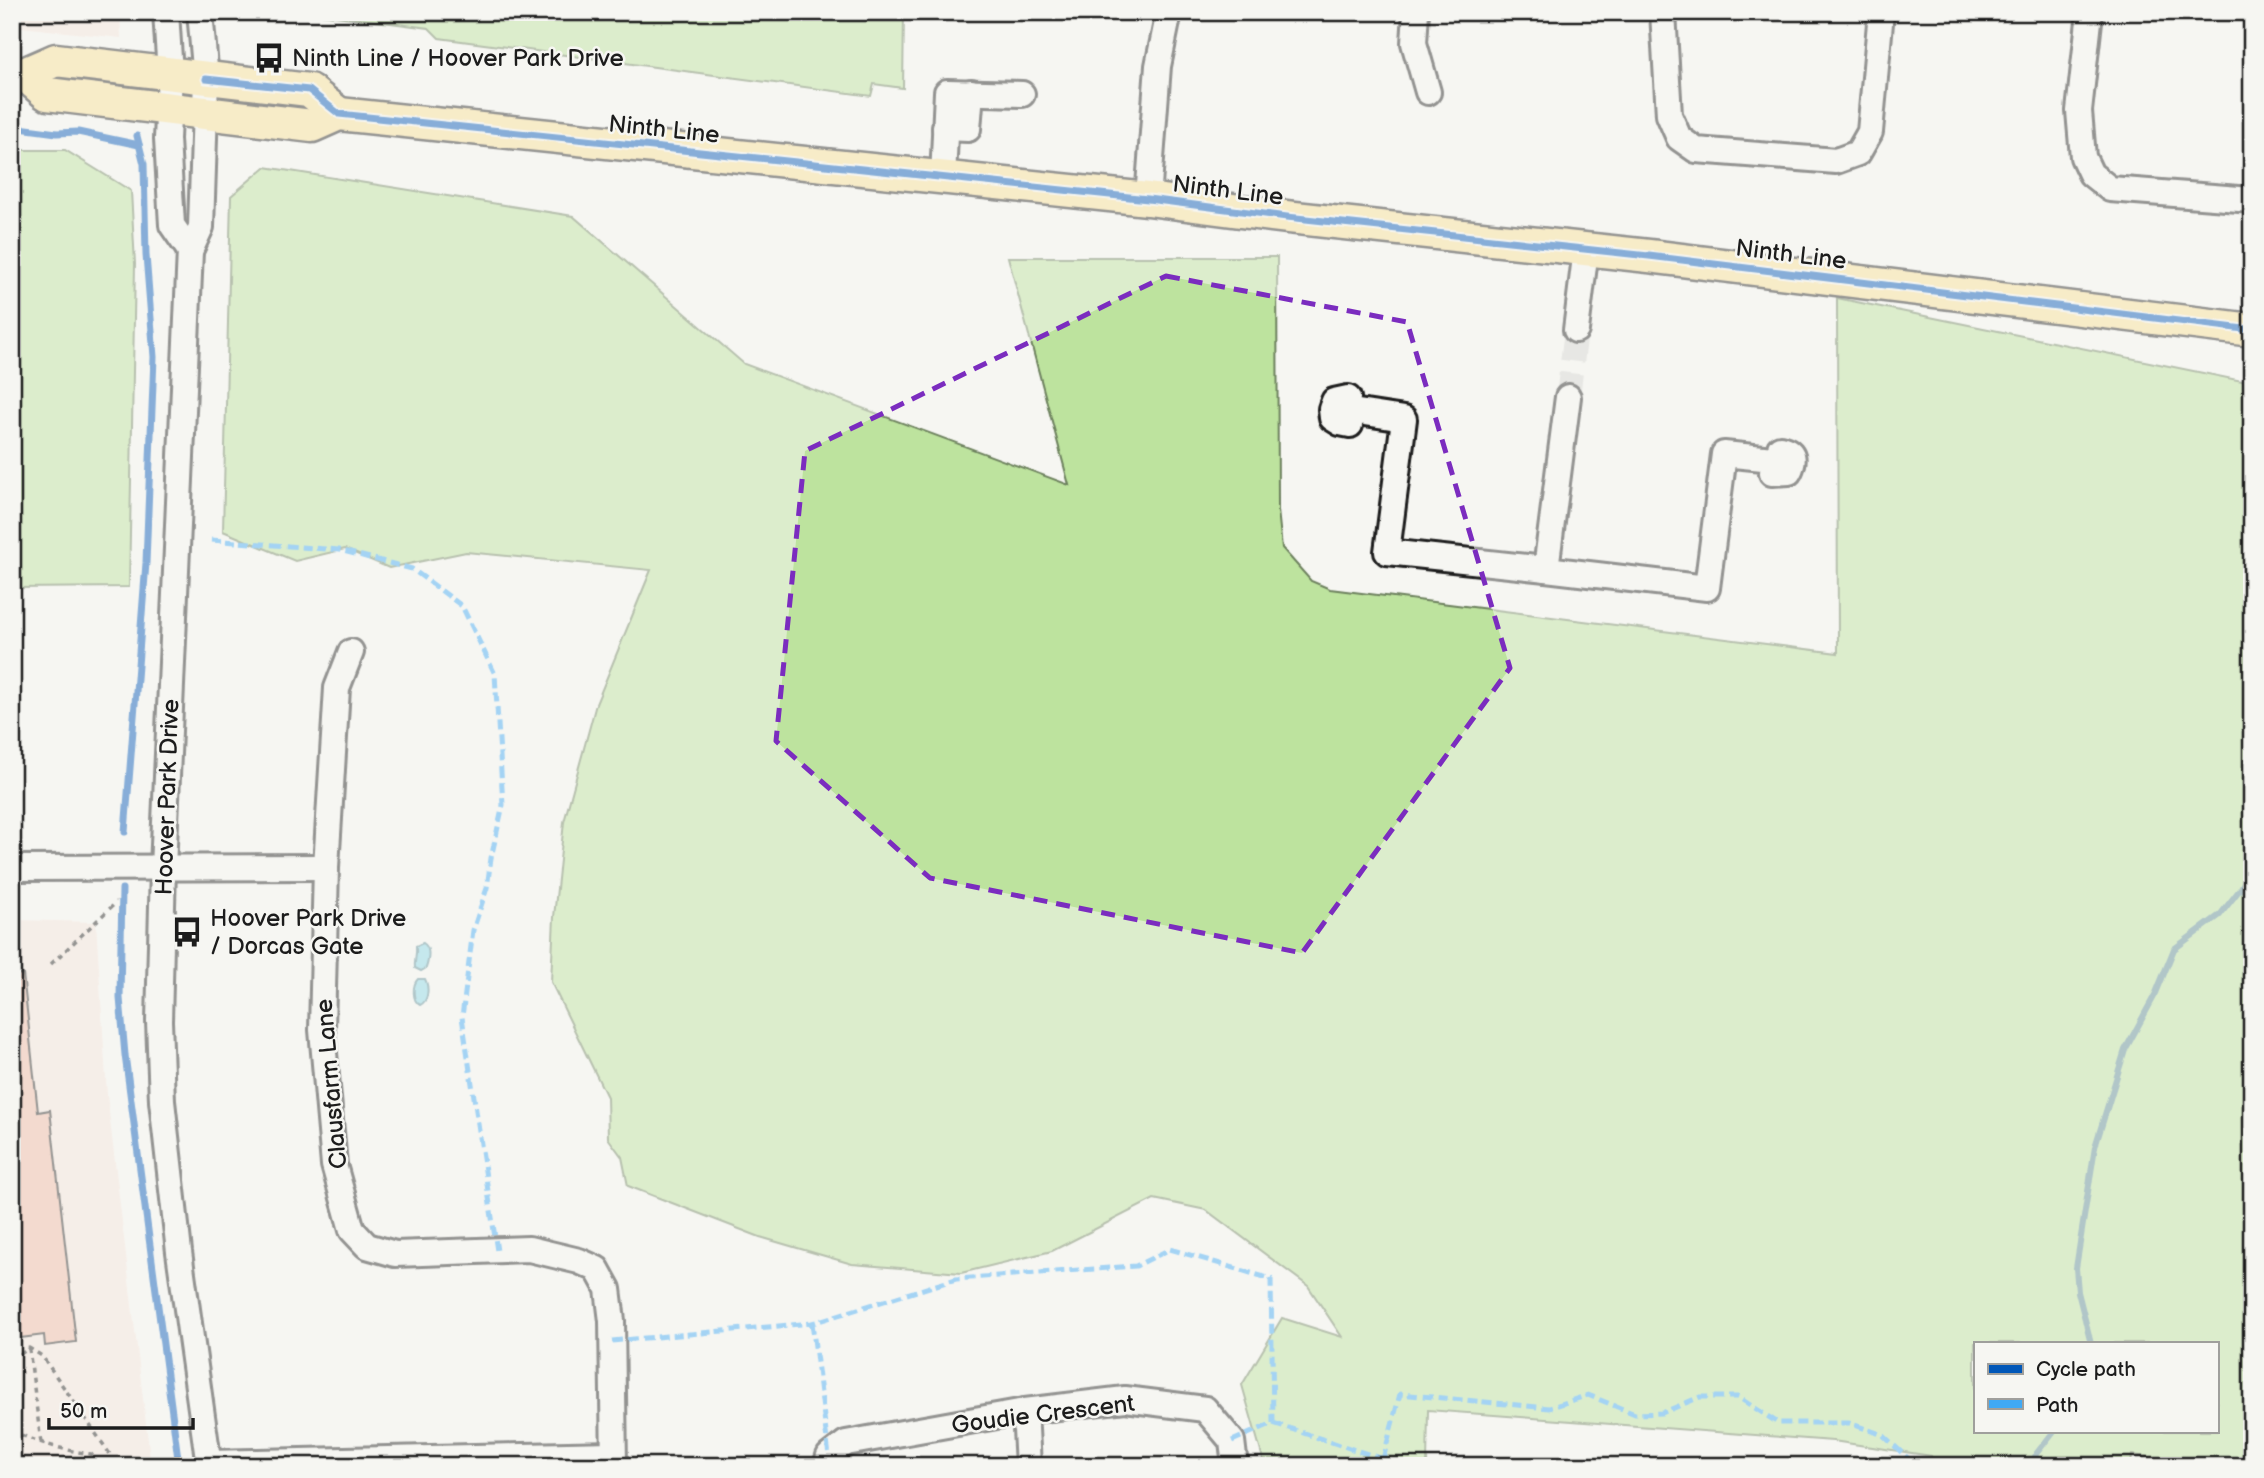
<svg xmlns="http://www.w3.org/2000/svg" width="2264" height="1478" font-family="'Balsamiq Sans',sans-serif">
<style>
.built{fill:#f4e4db}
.green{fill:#bde39e;stroke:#6c805d;stroke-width:2;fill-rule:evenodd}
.water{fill:#89d7e7;stroke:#5d8c96;stroke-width:2}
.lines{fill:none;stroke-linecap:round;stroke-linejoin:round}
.stream{stroke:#5d8c96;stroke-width:6}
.building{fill:#f0b9a4;stroke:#1c1c1c;stroke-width:2}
.minor-tunnel{stroke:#d5d5d2;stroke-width:24;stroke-dasharray:24 12;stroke-linecap:butt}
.minor-casing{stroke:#1c1c1c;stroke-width:30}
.major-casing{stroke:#1c1c1c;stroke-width:37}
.path{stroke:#1c1c1c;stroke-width:3.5;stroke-dasharray:5 5;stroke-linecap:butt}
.minor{stroke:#f6f6f2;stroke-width:24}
.major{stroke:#f9df96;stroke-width:32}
.quiet{stroke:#3fa9f5;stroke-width:5;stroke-dasharray:10 5;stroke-linecap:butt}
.cycleway-casing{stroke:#f6f6f2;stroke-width:11}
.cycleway{stroke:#0057b8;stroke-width:7}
.marked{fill:none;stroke:#7b2cbf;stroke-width:5;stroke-dasharray:14 9;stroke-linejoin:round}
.labels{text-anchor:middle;stroke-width:5;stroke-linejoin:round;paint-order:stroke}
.poi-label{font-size:24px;fill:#1c1c1c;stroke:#f6f6f2;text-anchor:start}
.street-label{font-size:24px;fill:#1c1c1c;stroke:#f6f6f2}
</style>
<rect width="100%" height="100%" fill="#f6f6f2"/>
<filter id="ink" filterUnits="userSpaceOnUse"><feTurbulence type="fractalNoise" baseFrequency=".0143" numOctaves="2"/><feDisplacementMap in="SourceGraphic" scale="14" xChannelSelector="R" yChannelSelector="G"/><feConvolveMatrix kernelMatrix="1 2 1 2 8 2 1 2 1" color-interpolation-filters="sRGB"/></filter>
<g filter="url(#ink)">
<g class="built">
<polygon points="12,12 120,12 121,38 12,26"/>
<polygon points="12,920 96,922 107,1095 151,1466 12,1466"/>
</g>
<g class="green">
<polygon points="305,12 904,12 903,88 874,84 871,96 439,38 429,28"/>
<polygon points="12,150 65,150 131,191 135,264 129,587 12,588"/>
<path d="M265,167L573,216L744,364L1069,485L1008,257H1277L1278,510L1282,548L1311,581L1330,589L1838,653L1837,298L2252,383V1466H2212L2132,1455L2131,1466H1933L1931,1456L1833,1441L1428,1410L1427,1466H1265L1242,1385L1282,1318L1342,1337L1308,1286L1206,1210L1154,1199L1052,1251L961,1273L852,1264L760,1237L628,1186L622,1157L608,1138L607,1097L551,982L554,917L564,822L596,704L651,570L466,552L389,568L345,549L295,561L223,531L231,196ZM2217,1343V1431H1975V1343Z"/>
</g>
<g class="water">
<path d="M423,943C431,948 429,959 426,968L421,971L415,968C414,960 417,956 416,946Z"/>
<path d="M418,979H425C429,987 429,1001 420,1005C412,1001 412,985 418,979Z"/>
</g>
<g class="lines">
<g class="stream">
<polyline points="2091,1343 2078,1292 2076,1268 2095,1147 2125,1050 2156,993 2174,949 2220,915 2241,888 2252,869"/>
<polyline points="2032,1466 2036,1454 2054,1431"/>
</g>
</g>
<polygon class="building" points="23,974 38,1112 50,1110 76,1342 45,1346 44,1335 12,1339 12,975"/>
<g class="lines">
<polyline class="minor-tunnel" points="1568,397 1576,330"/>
<g class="minor-casing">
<g id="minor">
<polyline points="166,12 170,74 167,139 172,225 190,251"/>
<polyline points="200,12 206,79 201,227 190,251 163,868 159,1021 162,1101 179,1252 209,1466"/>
<polyline points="1416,12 1414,43 1428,92"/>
<polyline points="1663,12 1669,115 1679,138 1696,150 1836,161 1858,153 1870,132 1881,12"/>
<polyline points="2090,12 2079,111 2083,157 2091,174 2110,189 2252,200"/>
<polyline points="945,128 968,129 971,92"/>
<polyline points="943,178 947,92 1022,94"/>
<polyline points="1148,199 1158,66 1169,12"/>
<polyline points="1576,330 1586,249"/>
<path d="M1568,397L1546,569L1707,588L1724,454L1773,459L1772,473L1789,472C1795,460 1795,451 1780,448"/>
<polyline points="1348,398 1334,401 1331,409 1332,418 1340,423 1350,425 1352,411 1404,419 1387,552 1546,569"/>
<polyline points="351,652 337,688 326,867 322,1030 334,1165 352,1230 367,1246 395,1254 529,1249 579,1261 597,1269 608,1289 612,1321 614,1466"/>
<polyline points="12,868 326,867"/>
<polyline points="1025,1411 1028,1466"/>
<polyline points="208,1463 613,1454"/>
<polyline points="826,1466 829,1456 846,1443 1025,1411 1125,1399 1205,1409 1232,1441 1235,1466"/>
</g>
</g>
<g class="major-casing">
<g id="major">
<polyline points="12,73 24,74 56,60 309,90 339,114"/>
<polyline points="24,74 47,94 312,126 339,114 1148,199 1287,217 1649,256 2252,330"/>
</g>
</g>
<g class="path">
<polyline points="51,964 122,897"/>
<polyline points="29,1348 41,1443"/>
<polyline points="12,1360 29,1348 42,1356 112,1457"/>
<path d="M12,1431C39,1443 62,1450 91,1454L102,1466"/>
<polyline points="113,1465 113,1466"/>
</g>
<use href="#minor" class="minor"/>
<use href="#major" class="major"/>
<g class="quiet">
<polyline points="211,540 339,550 412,569 462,606 495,674 503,805 491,858 487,888 473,930 462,1017 497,1251"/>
<polyline points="812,1323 829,1456"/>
<polyline points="612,1341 812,1323 956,1279 1136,1266 1170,1249 1271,1279 1273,1423"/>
<polyline points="1232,1441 1273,1423 1383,1459 1389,1466"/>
<polyline points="1383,1459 1400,1394 1549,1408 1588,1395 1635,1414 1662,1413 1700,1397 1738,1397 1778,1423 1849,1423 1883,1435 1916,1466"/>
</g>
<g class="cycleway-casing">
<g id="cycleway">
<polyline points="206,79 309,90 339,114 1148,199 1287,217 1649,256 2252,330"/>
<polyline points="12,127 57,133 78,132 139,145"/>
<polyline points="125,832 146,563 154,357 146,255 144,164 137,136"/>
<polyline points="122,889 120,998 125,1055 179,1466"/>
</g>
</g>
<use href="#cycleway" class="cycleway"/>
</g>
</g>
<path d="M0 0H2264V1478H0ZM1166,276L1407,322L1510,668L1302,953L930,878L776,741L805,451Z" fill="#f6f6f2" fill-opacity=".55" fill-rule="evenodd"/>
<path class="marked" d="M1166,276L1407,322L1510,668L1302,953L930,878L776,741L805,451Z"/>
<defs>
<g id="bus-bare" transform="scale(2.415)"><path d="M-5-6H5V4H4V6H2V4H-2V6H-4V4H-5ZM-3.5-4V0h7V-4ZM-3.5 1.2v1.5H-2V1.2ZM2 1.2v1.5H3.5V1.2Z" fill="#1c1c1c" stroke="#f6f6f2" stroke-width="2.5" paint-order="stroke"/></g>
</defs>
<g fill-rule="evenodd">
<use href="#bus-bare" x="269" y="58"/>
<use href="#bus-bare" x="187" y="932"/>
</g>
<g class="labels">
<g class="poi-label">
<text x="292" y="66">Ninth Line / Hoover Park Drive</text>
<text x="210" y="926">Hoover Park Drive<tspan x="210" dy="28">/ Dorcas Gate</tspan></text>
</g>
<g class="street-label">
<text transform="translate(664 129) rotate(6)" y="8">Ninth Line</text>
<text transform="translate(1228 190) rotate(7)" y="8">Ninth Line</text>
<text transform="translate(1791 254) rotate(7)" y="8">Ninth Line</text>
<text transform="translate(167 797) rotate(-88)" y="8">Hoover Park Drive</text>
<text transform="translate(331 1084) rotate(-95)" y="8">Clausfarm Lane</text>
<text transform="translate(1043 1414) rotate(-7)" y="8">Goudie Crescent</text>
</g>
</g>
<rect width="2264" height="1478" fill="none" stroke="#f6f6f2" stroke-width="42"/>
<rect x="21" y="21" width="2222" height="1436" fill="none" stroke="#1c1c1c" stroke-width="2.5" filter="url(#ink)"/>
<rect x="1974" y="1342" width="245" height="91" fill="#f6f6f2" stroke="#9f9f9c" stroke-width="2"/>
<rect x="1988" y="1364" width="35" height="10" fill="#0057b8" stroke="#9f9f9c" stroke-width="2"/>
<text x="2036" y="1376" font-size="21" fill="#1c1c1c">Cycle path</text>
<rect x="1988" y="1399" width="35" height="10" fill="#3fa9f5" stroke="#9f9f9c" stroke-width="2"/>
<text x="2036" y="1412" font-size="21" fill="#1c1c1c">Path</text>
<path d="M49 1418v10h144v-10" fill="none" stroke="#1c1c1c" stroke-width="3.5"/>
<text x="60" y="1418" font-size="21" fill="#1c1c1c" stroke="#f6f6f2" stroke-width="5" paint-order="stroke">50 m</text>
</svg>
